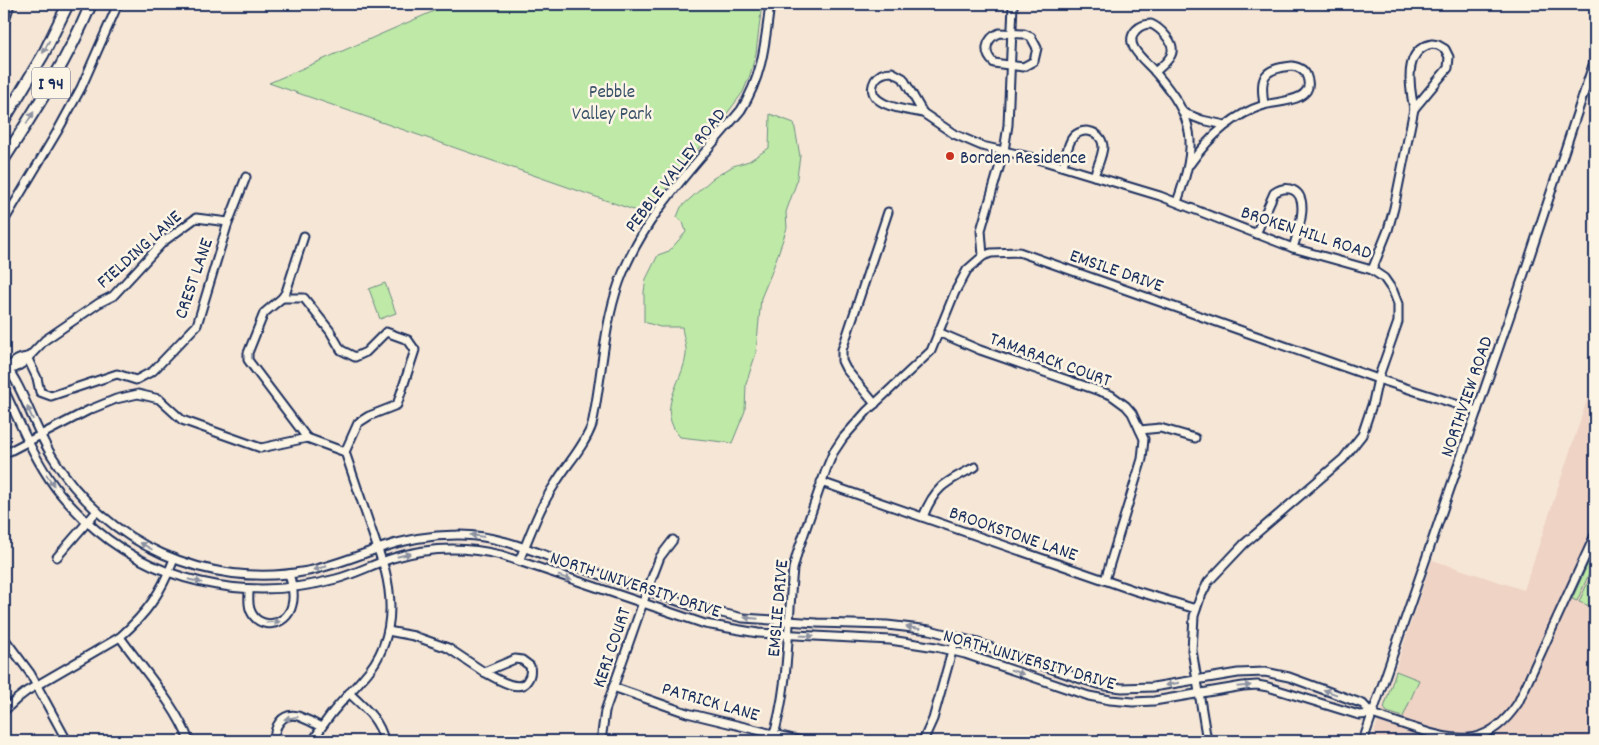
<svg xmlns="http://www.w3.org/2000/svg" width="1599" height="745" font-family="Dekko,sans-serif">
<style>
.built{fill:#efd3c4}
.green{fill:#bee9a6;stroke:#6c8c82}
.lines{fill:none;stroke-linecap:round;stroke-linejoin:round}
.minor-casing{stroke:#1b2f5e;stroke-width:11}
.highway-casing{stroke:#1b2f5e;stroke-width:14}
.minor{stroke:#fcf5e5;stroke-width:7}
.highway{stroke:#fcf5e5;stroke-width:10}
.oneway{fill:#8c92a2}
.poi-dot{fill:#c8321e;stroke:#fcf5e5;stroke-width:2}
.labels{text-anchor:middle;stroke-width:5;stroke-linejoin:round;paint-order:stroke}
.shield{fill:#fcf5e5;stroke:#5e6a86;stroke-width:1}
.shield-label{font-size:18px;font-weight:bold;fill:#1b2f5e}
.park-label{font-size:19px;fill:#3c546c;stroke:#fcf5e5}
.poi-label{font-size:19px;fill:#1b2f5e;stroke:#fcf5e5;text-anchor:start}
.street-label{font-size:19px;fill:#1b2f5e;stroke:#fcf5e5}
</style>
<rect width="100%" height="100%" fill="#f6e6d6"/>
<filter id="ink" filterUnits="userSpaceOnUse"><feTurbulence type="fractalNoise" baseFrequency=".02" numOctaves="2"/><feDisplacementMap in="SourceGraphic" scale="10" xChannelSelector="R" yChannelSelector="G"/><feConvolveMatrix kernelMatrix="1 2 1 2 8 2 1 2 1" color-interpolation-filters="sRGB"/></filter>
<g filter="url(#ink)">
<polygon class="built" points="1587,400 1595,402 1595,741 1389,741 1373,736 1432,560 1524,590"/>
<g class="green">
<polygon points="450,4 762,4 756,53 750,75 743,92 729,111 645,214 269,83"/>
<path d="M770,114L794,123L800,156L796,184L786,212L787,228L771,274L761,298L756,353L746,384L745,411L732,443L680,437C655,408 682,385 686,355C687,347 683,336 682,327H660L644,322V292L646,279L658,255L669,251L686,232L683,222L677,217L681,207L712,179L733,166L749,161L769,148Z"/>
<polygon points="385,283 396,313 380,319 369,289"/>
<polygon points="1595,548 1595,560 1577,601 1572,599"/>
<polygon points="1595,566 1595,608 1579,602"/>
<polygon points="1396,671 1419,680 1403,717 1387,712 1384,708"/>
</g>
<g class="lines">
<g class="minor-casing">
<g id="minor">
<polyline points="4,24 10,4"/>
<path d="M1151,24C1158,27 1161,30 1166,36C1180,52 1168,61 1155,72C1146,61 1122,45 1136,30C1141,25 1145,24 1151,24Z"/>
<path d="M999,33L1024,34L1031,37L1037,48L1034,61L1023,67L994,63C983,53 985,39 999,33Z"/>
<path d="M1432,44L1438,45L1445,49L1449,57L1448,68L1414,109C1410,89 1402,50 1432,44Z"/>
<path d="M1292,66C1299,67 1305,70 1307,77C1316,102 1278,101 1264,105C1260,77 1262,69 1292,66Z"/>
<path d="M892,72L903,78L923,113C908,110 861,106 875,80C879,74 885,72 892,72Z"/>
<path d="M1155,72C1196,120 1198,143 1177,202"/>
<polyline points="923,113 954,134 982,146 1034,158 1160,196 1293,248 1372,270 1384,278 1393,291 1398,304 1398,322 1378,379 1373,402 1362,435 1343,459 1244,544 1208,582 1200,598 1194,616 1192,650 1207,741"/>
<polyline points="1184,113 1202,120 1225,125"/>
<path d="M1190,164C1209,137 1232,115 1264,105"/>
<path d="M1063,166C1065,158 1067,148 1071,140C1079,126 1101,129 1103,146C1103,155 1097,167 1094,176"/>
<polyline points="4,221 57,132 81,88 118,4"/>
<path d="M1256,234L1274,193C1280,189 1286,187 1293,190C1311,198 1297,234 1293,248"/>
<polyline points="304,236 286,292 282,298 264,313 248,353 248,360 307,438"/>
<polyline points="983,256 981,230 1004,151 1008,125 1013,4"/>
<polyline points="1372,270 1388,230 1394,208 1414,109"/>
<polyline points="282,298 304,298 330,331 341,350 355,357 366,352 386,332 408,340 415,350 397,405 369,416 358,423 345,452"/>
<polyline points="938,332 980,350 1111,395 1126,406 1132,413 1144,439 1142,459 1105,580"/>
<polyline points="27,357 37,378 40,392 51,396 117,374 136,380 153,371 197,325 227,226 246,177"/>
<path d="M4,363C25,391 33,426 52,456C105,544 207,590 308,571C332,566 354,557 377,549C403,540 430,535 457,535C494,534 531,550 566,563C608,577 650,592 692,606L743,618L817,623L887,625L930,630L975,642L1081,679L1105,686L1122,688L1153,687L1238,673L1265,672L1289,677L1363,704L1372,714"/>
<polyline points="8,368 15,368 23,363 45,340 99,303 113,296 163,242 196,218 228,222"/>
<path d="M4,371C12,365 15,358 27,357"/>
<path d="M4,390C20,423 33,457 55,487C63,498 73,508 83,518C150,583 246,603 336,579C355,574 373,564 393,558C429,547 464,546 501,555L705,624L758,633L890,640L936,647L965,654L1089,696L1110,700L1133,702L1154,701L1243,686L1257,685L1268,687L1359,715L1372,714C1387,719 1402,724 1417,729C1461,744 1490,745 1518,703L1595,535"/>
<polyline points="875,404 846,369 842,361 842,350 888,212"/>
<polyline points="1140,430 1160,428 1195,438"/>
<path d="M4,454L89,410L116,399L138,394L159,399L182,420L261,448L307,438L345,452L385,570C395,609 391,648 363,678C343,701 329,713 313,741"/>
<polyline points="821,482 1136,591 1196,609"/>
<path d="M923,517C935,486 946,482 975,467"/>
<polyline points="57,557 97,511"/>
<path d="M519,561C530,535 539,508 555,484C567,464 584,447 592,425C602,378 603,328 619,283C642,217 697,163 741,110C763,75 765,43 770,4"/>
<path d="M249,590C249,596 248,603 250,609C257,631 287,627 292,605C295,595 292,584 289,574"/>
<polyline points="388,631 414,636 448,648 484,672"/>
<path d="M120,637C142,668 177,707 189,741"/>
<polyline points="4,638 30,673 67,741"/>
<path d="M515,659L522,660L530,666C531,671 531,676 527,681C519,694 494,677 484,672Z"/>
<polyline points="613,687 687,713 802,741"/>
<path d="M349,693C364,707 380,720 384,741"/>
<path d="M4,711L18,698L27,691L120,637C147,613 161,593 174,559"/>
<path d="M275,741C273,727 282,712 298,716C306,719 314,723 321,727"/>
<polyline points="601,741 605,711 647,591 660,557 673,540"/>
<path d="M772,741C790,685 787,627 793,569L797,554L826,470L833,453L843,438L867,411L931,351L955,292L967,270L983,256L991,253L1019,252L1378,379L1477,411"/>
<polyline points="923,741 933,719 956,637"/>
<polyline points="1363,741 1517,295 1595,59"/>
</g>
</g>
<g class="highway-casing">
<g id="highway">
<polyline points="4,120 43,55 68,4"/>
<path d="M4,159C36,109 68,59 91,4"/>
</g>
</g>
<use href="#minor" class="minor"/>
<use href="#highway" class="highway"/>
</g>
<defs><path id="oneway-solid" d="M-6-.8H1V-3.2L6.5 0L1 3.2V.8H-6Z" transform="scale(1.25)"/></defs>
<g class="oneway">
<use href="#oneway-solid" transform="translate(46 47) rotate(117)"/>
<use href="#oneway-solid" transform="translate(30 118) rotate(-58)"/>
<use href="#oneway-solid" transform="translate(30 413) rotate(-114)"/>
<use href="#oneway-solid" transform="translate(50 480) rotate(56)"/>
<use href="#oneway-solid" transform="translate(477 536) rotate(-172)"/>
<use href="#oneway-solid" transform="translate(146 546) rotate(-150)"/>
<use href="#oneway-solid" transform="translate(404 555) rotate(-14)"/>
<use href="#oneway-solid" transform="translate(320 568) rotate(167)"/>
<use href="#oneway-solid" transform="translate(565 578) rotate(19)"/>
<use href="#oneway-solid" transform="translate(195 581) rotate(14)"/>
<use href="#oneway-solid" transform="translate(751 618) rotate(-175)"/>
<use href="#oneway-solid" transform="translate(273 622) rotate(-3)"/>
<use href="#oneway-solid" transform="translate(913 628) rotate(-172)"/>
<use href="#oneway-solid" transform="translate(807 636) rotate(3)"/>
<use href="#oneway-solid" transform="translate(1017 672) rotate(19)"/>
<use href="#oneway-solid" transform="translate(1172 684) rotate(171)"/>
<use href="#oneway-solid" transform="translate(1244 686) rotate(-5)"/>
<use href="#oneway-solid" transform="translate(1330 692) rotate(-160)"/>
<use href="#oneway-solid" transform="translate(291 718) rotate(170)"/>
</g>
</g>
<circle class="poi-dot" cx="950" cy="156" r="5"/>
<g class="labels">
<rect class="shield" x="32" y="67.5" width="38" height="31" rx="4"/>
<g class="shield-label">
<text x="51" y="89">I 94</text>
</g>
<g class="park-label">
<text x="612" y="97">Pebble<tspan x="612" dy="22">Valley Park</tspan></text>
</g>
<g class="poi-label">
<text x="960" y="163">Borden Residence</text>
</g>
<g class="street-label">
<text transform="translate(674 169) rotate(-52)" y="7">PEBBLE VALLEY ROAD</text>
<text transform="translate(1307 231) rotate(18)" y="7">BROKEN HILL ROAD</text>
<text transform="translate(138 248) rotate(-42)" y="7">FIELDING LANE</text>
<text transform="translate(1117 269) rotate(19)" y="7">EMSILE DRIVE</text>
<text transform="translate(192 278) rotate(-71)" y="7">CREST LANE</text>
<text transform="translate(1051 358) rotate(20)" y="7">TAMARACK COURT</text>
<text transform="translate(1465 396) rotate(-71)" y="7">NORTHVIEW ROAD</text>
<text transform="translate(1014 532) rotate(19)" y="7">BROOKSTONE LANE</text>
<text transform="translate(636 583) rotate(18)" y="7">NORTH UNIVERSITY DRIVE</text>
<text transform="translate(776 608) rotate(-85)" y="7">EMSLIE DRIVE</text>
<text transform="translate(610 647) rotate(-71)" y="7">KERI COURT</text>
<text transform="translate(1030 658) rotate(16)" y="7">NORTH UNIVERSITY DRIVE</text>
<text transform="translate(711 700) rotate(16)" y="7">PATRICK LANE</text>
</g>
</g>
<rect width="1599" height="745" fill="none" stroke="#fcf5e5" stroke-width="20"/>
<rect x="10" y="10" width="1579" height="725" fill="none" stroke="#1b2f5e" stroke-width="2" filter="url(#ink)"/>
</svg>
